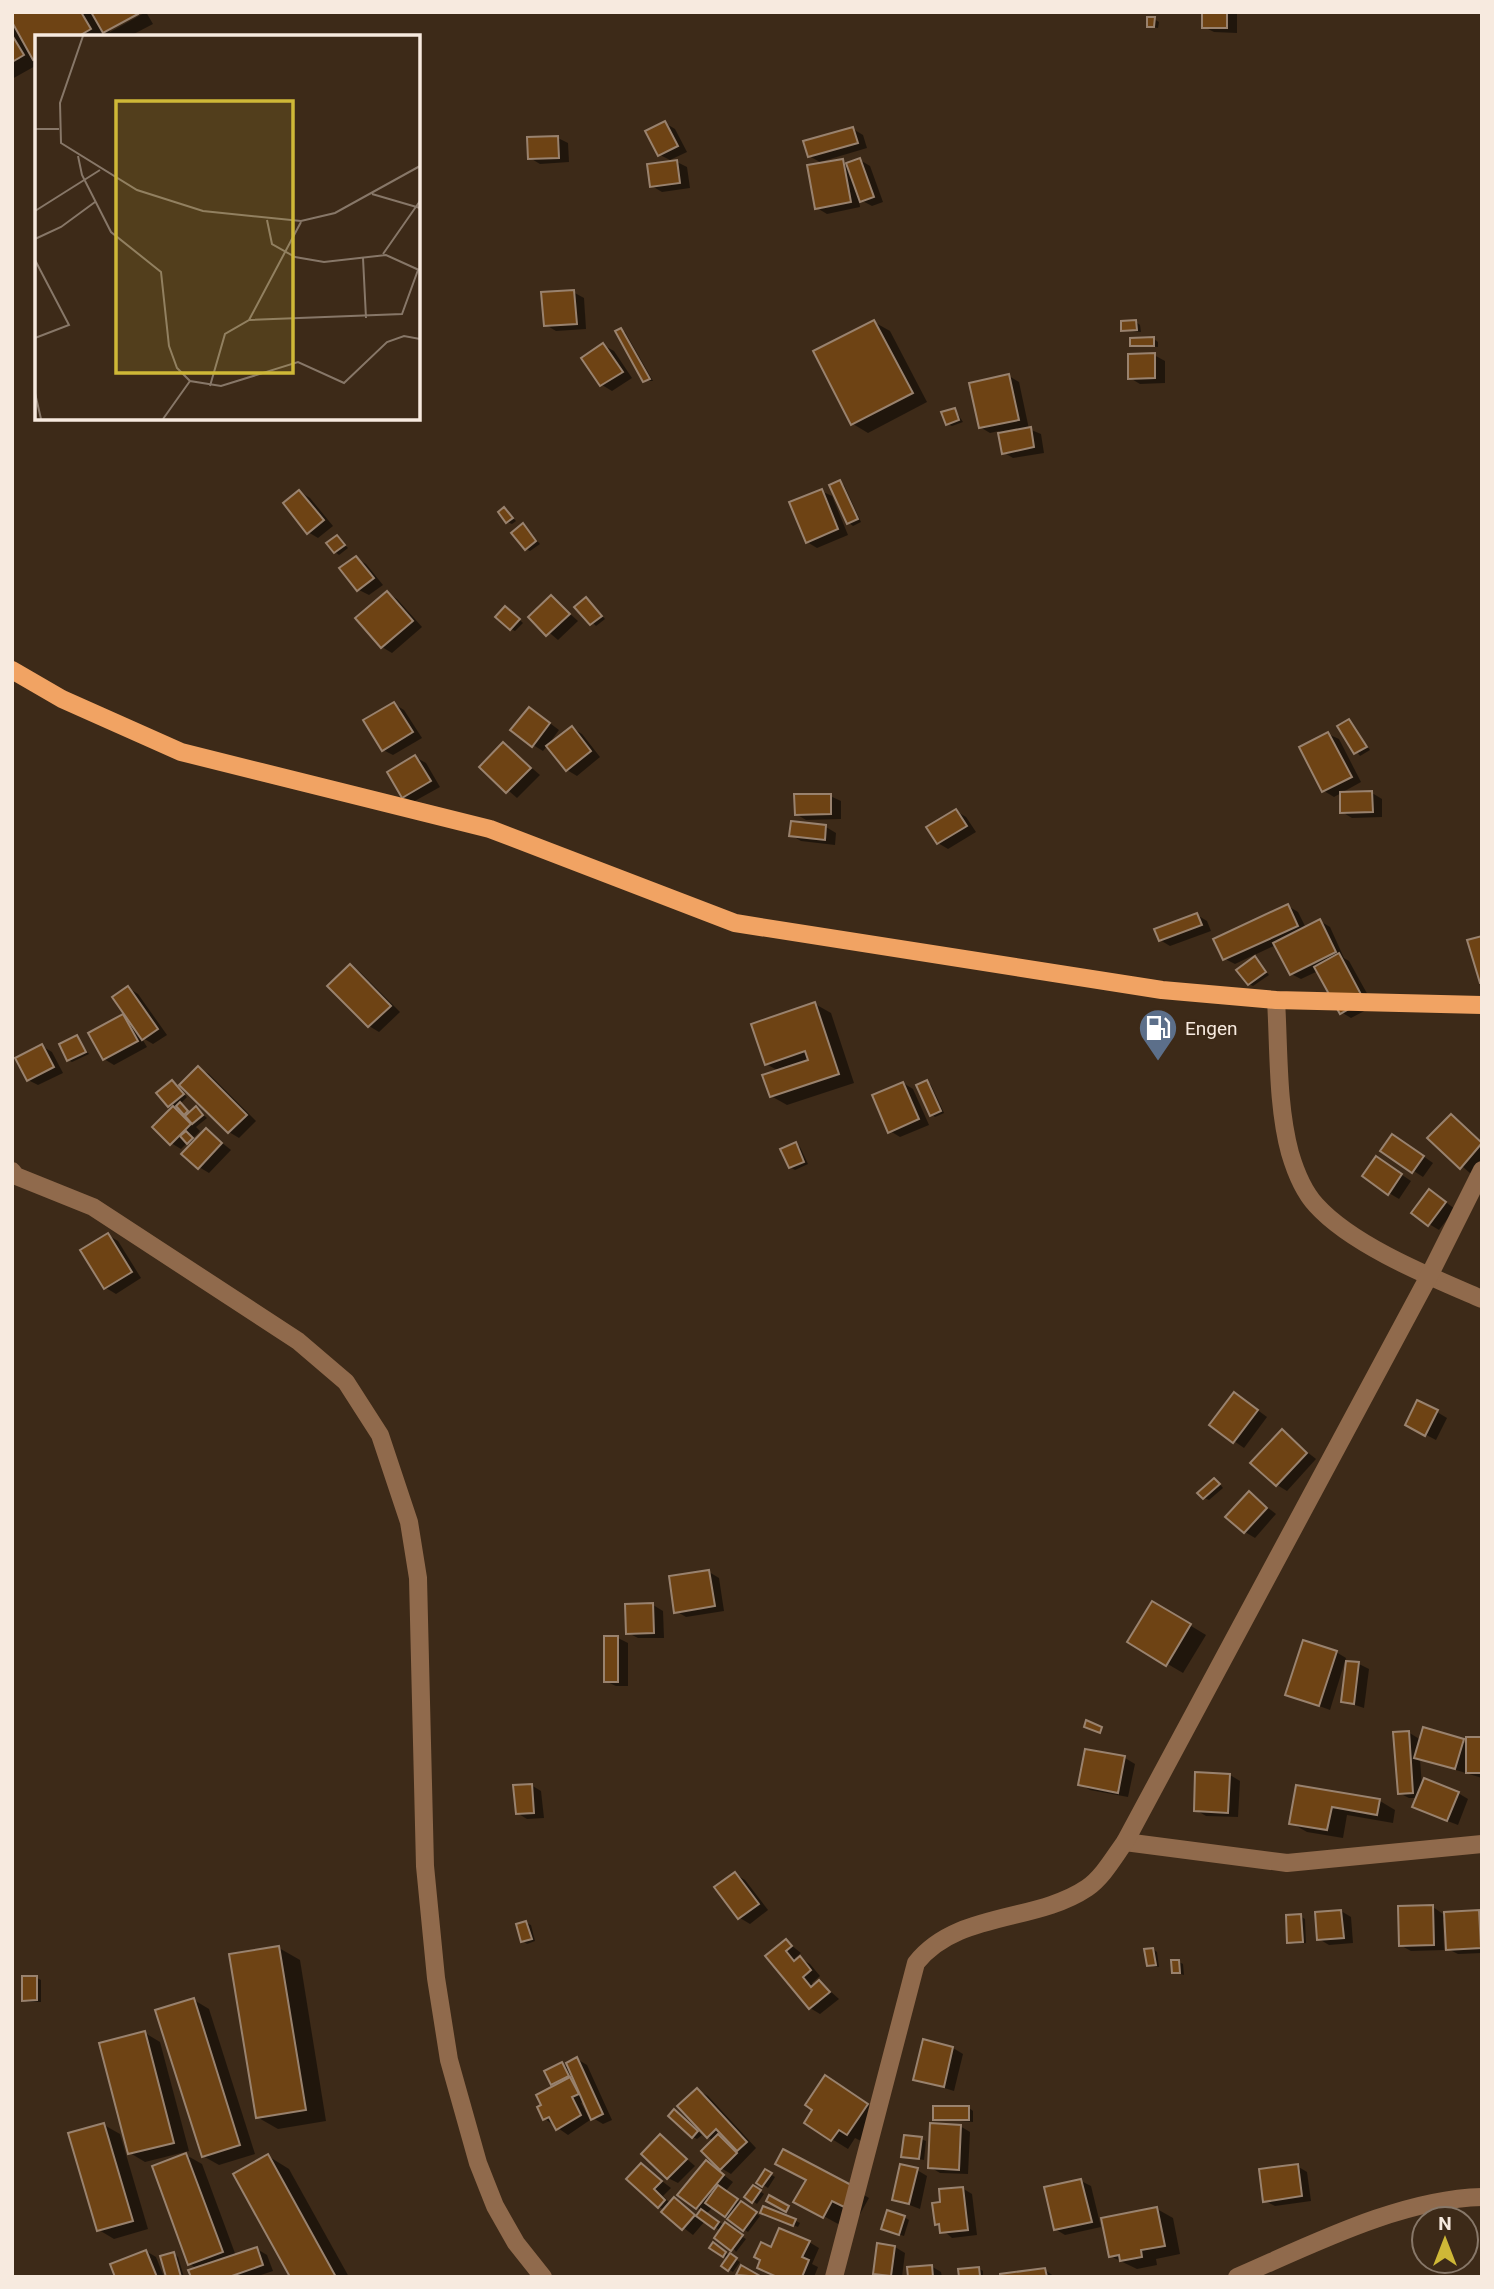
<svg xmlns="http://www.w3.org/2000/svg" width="1494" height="2289" font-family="Roboto,sans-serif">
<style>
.shadow{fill:#0007;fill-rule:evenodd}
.building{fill:#6e4314;stroke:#99826e;stroke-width:2}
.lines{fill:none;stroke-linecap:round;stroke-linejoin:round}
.minor{stroke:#906a4c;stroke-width:18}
.major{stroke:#f1a363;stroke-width:18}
.labels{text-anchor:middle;stroke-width:5;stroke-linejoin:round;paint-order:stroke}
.poi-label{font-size:19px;fill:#f7eadf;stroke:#3d2a18;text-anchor:start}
.inset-road{fill:none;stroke:#877768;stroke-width:2}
.view{fill:#cfb837;fill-opacity:0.15;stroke:#cfb837;stroke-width:3.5}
.inset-edge{fill:none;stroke:#f7eadf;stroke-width:3.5}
</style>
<rect width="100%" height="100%" fill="#3d2a18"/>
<g class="shadow">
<polygon points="12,12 139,12 110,28 110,32 146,12 153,24 128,37 112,37 101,30 104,37 37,37 37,65 12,79"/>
<polygon points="1204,12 1237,12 1237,33 1214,32 1204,27"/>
<polygon points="1154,19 1159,22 1158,28 1148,26"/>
<polygon points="665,123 675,129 687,152 670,160 660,155"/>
<polygon points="853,129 863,135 867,148 820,162 809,156"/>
<polygon points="558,138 568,143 569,162 540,164 530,158"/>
<polygon points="842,160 848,164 860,160 870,166 883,202 872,206 859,199 860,207 827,214 817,208"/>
<polygon points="677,162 687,167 690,188 662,192 652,186"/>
<polygon points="573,292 584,298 586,329 556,331 546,325"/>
<polygon points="874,322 890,331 927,402 868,433 853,424"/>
<polygon points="1136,322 1140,325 1141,332 1123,330"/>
<polygon points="621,330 625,332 653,381 645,381"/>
<polygon points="1154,339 1158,342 1158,347 1132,345"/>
<polygon points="603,345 614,351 632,378 612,391 602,385"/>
<polygon points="1154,355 1165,361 1165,383 1140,384 1130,378"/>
<polygon points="1009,376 1019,382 1029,429 1041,434 1044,453 1013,458 1003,452 999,431 990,433 980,427"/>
<polygon points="955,410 963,422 952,426 947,424"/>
<polygon points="839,482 844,485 861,522 853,526 849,523"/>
<polygon points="821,491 832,496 848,535 817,548 807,542"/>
<polygon points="300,492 310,498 333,526 318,538 308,532"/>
<polygon points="504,509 516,521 512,524 507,522"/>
<polygon points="523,525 540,544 530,551 526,549"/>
<polygon points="337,537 348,548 339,555 335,552"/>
<polygon points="356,558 366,564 383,585 369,595 359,590"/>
<polygon points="387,593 397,599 422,627 392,653 382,647"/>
<polygon points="551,597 578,621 558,640 531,617"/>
<polygon points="586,599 605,619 596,626 577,607"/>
<polygon points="510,611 523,623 515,631 511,629"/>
<polygon points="394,704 404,710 422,738 393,755 383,750"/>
<polygon points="539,715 559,730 548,745 572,728 582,734 600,757 577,776 567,770 547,746 543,751 533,745"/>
<polygon points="1349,721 1370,750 1360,756 1339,727"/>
<polygon points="1328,734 1339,739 1361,782 1334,797 1324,791"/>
<polygon points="504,744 540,775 517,798 481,767"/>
<polygon points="415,757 426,763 440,787 413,802 403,796"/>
<polygon points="1372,793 1382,799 1382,817 1352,818 1342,812"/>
<polygon points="830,796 841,801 841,819 806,820 796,814"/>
<polygon points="956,811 966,817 976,832 948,849 938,843"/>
<polygon points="826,827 836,833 835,845 801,841 791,835"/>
<polygon points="1288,906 1298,912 1306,928 1320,921 1330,927 1344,958 1349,961 1374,1006 1351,1018 1341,1012 1318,971 1301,979 1291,974 1276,945 1235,964 1225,959"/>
<polygon points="1197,915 1207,921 1211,931 1170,946 1160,940"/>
<polygon points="1255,958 1269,975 1253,986 1249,984"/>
<polygon points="350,966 360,972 400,1012 379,1032 369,1026 330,986"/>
<polygon points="128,988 138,994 167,1035 153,1044 141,1037 147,1047 114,1065 104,1059 123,1016 131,1020"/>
<polygon points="815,1004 831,1013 854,1083 787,1105 771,1096 779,1071 766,1064"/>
<polygon points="77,1037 89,1054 72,1062 68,1060"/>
<polygon points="42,1046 52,1052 63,1073 38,1085 28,1080"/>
<polygon points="199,1068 209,1074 256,1121 239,1138 229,1132 182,1085"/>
<path d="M172,1082L187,1097L180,1104L191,1113L196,1108L207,1118L196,1127L200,1131L193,1138L196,1141L206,1130L231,1150L209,1173L199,1167L192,1145L188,1142L181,1149L171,1143ZM177,1105L185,1114V1115L174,1108Z"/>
<polygon points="927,1082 931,1085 944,1113 935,1117 931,1114"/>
<polygon points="903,1083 913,1089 929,1125 900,1137 890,1131"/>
<polygon points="1451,1116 1482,1142 1482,1163 1471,1174 1430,1138"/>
<polygon points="1403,1142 1433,1163 1423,1177 1383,1151"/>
<polygon points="796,1144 800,1147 808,1164 795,1170 790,1167"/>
<polygon points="1386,1164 1411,1181 1399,1199 1389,1193"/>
<polygon points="1439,1197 1455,1209 1439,1230 1429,1224"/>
<polygon points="108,1235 118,1241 141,1278 116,1294 106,1288"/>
<polygon points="1244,1400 1267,1417 1244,1448 1211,1425"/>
<polygon points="1437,1412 1447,1418 1436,1440 1407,1425"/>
<polygon points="1282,1432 1316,1459 1287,1491 1277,1485"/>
<polygon points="1219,1483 1223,1488 1209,1500 1204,1498"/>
<polygon points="1249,1493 1276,1514 1255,1538 1245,1532"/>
<polygon points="709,1572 719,1578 724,1611 686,1617 676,1611"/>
<polygon points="1153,1603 1206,1635 1183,1673 1130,1642"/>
<polygon points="653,1605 663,1611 664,1638 638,1638 628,1633"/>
<polygon points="618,1638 628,1643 628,1686 616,1686 605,1681"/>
<polygon points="1336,1652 1346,1658 1330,1710 1287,1694"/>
<polygon points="1359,1664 1369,1669 1364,1708 1343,1701"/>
<polygon points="1408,1732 1421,1740 1468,1743 1482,1739 1482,1778 1420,1759 1422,1787 1458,1793 1468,1799 1458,1825 1424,1812 1414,1806 1417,1798 1409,1798 1399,1793"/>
<polygon points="1086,1751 1125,1758 1135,1764 1128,1797 1090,1790 1080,1784"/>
<polygon points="1230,1775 1240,1781 1238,1817 1206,1816 1196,1810"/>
<polygon points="531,1785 541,1791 544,1818 527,1819 517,1813"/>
<polygon points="1298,1787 1380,1801 1395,1810 1393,1823 1347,1815 1343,1838 1307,1832 1291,1823"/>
<polygon points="735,1874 745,1880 768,1910 750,1924 740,1918 717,1888"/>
<polygon points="1433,1907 1443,1914 1482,1914 1482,1953 1458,1954 1448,1949 1446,1919 1443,1919 1444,1950 1411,1951 1400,1945"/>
<polygon points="1341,1911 1351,1917 1353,1943 1329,1945 1319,1939"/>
<polygon points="1300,1916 1305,1919 1306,1943 1294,1944 1289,1942"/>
<polygon points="526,1923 531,1925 535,1941 527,1944 523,1941"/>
<polygon points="786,1941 801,1953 795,1958 797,1961 800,1958 810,1964 820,1976 812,1983 814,1986 820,1982 839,1999 820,2014 810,2008 767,1957"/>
<polygon points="279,1948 300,1960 326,2121 278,2129 257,2117"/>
<polygon points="1153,1949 1157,1952 1159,1967 1148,1965"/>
<polygon points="1179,1962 1183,1964 1184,1975 1173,1972"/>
<polygon points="37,1978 41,1980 41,2002 28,2002 24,2000"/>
<polygon points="194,2000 209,2009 255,2154 219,2165 203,2156"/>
<polygon points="145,2033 160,2042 189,2151 145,2162 130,2153"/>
<polygon points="953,2048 963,2054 954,2091 915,2079"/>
<path d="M577,2059L587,2065L612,2120L603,2124L593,2118L585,2101L581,2103L590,2120L568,2135L545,2119L557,2086L552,2084L562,2064L571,2069ZM562,2070L574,2077V2081L561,2073Z"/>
<polygon points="841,2087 882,2114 863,2142 855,2138 848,2149 806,2123"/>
<polygon points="698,2090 708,2096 756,2148 731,2174 721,2168 714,2141 708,2137"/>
<polygon points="969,2108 973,2111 973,2122 935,2119"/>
<polygon points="679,2114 702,2135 697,2139 693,2137"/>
<polygon points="104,2125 120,2134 148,2229 114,2239 99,2230"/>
<polygon points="960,2126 970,2132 968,2174 940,2173 930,2167"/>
<polygon points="660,2136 695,2166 678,2183 668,2178"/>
<polygon points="921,2139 926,2141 924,2160 903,2156"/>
<polygon points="186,2155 202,2164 236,2256 257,2249 267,2255 273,2271 255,2277 192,2277 198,2269 189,2264"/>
<polygon points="268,2156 289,2169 349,2277 292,2277"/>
<polygon points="706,2162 733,2182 725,2192 760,2216 748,2232 713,2207 706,2214 746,2239 736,2252 721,2231 705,2221 693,2235 663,2212 665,2210 659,2207 641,2165 671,2188 663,2196 670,2203 674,2199 698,2216 702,2211 680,2195"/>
<polygon points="1297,2166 1307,2172 1311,2201 1275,2206 1265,2201"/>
<polygon points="917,2170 927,2176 920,2209 894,2199"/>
<polygon points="765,2171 775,2177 768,2188 758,2182"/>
<polygon points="1081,2181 1091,2186 1101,2227 1065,2235 1055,2229"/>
<polygon points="754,2187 764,2194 757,2204 747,2197"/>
<polygon points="962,2188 972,2194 977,2235 952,2238 936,2224 942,2203"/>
<polygon points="854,2189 869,2198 860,2214 849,2208 840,2225 796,2201"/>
<polygon points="764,2208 796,2221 800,2223 798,2227 767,2215"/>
<polygon points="1157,2209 1173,2218 1180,2254 1156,2259 1157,2265 1137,2269 1110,2256"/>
<polygon points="904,2217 909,2220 904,2236 887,2231"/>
<polygon points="809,2242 819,2248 812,2264 818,2267 814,2277 777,2277 772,2249"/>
<polygon points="713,2245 740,2262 733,2272 724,2266 729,2259 711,2248"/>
<polygon points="895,2247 905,2253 902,2277 882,2277 875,2273"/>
<polygon points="146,2251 156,2257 164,2277 117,2277"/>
<polygon points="174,2254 178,2257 184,2277 168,2277"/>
<polygon points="931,2266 941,2272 942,2277 910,2277"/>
<polygon points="978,2268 983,2271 983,2277 961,2277"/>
<polygon points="1045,2270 1055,2277 1002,2277"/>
</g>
<g class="building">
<polygon points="12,12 81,12 91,29 77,37 37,37 37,58 33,60 12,22"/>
<polygon points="91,12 137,12 138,14 103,33"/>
<rect x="1202" y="12" width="25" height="16"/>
<polygon points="1147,17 1155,17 1154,27 1147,27"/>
<polygon points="12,35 24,55 12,62"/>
<polygon points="665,121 678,146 658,156 645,131"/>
<polygon points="853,127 858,143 808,157 803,141"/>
<polygon points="558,136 559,158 528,159 527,137"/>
<polygon points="860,158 874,197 860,202 846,163"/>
<polygon points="843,159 851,202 815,209 807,165"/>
<polygon points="677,160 680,183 650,187 647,164"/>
<polygon points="574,290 577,324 544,326 541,292"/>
<polygon points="874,320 913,393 851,425 813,351"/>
<polygon points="1136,320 1137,330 1121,331 1121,321"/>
<polygon points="621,328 650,379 643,382 615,331"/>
<polygon points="1154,337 1154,346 1130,346 1130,338"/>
<polygon points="603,343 623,372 600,386 581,358"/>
<polygon points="1155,353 1155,378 1128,379 1128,354"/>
<polygon points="1009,374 1019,420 979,428 969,383"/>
<polygon points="955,408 959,420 946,425 941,412"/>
<polygon points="1031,427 1034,447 1002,454 998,433"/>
<polygon points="840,480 858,519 847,524 829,485"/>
<polygon points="822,489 838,529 806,543 789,502"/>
<polygon points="299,490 324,520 307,534 283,503"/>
<polygon points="504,507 513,518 506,523 498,512"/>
<polygon points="523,523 536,541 525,550 511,533"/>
<polygon points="337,535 345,545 334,553 326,543"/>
<polygon points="356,556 374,578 357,591 339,568"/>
<polygon points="387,591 413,621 381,648 355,618"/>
<polygon points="551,595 570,614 546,636 528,617"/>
<polygon points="586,597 602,616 590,625 574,607"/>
<polygon points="505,606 520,619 510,630 495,617"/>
<polygon points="394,702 413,732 382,751 363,720"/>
<polygon points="529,707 550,723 532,747 510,730"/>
<polygon points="1349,719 1367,747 1354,754 1337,726"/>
<polygon points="572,726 591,751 566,771 546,746"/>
<polygon points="1328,732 1352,777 1322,792 1299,747"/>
<polygon points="503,742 531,768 506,793 479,767"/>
<polygon points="415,755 431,781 402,798 387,772"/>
<polygon points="1372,791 1373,812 1340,813 1340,792"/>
<polygon points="794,794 831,794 831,814 795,815"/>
<polygon points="956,809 967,826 937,844 926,827"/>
<polygon points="791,821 826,825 825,840 789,836"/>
<polygon points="1288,904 1298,926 1223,960 1213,939"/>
<polygon points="1197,913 1202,925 1159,941 1154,929"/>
<polygon points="1320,919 1336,952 1290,975 1273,943"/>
<polygon points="1482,936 1482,983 1480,983 1467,940"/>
<polygon points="1339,953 1364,1000 1340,1014 1314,967"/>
<polygon points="1255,956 1266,972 1248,985 1236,970"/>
<polygon points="350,964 391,1006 368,1027 327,986"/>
<polygon points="128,986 158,1029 142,1040 112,997"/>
<polygon points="815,1002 839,1074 770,1097 762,1075 808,1060 805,1051 765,1065 751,1024"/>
<polygon points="123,1014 138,1041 103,1060 88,1033"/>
<polygon points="77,1035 86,1052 67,1061 59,1044"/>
<polygon points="42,1044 54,1067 27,1081 15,1058"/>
<polygon points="198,1066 247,1115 228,1133 179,1085"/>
<polygon points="172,1080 184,1094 168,1107 156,1093"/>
<polygon points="927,1080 941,1111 930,1116 916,1085"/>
<polygon points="903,1082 919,1119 888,1133 872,1095"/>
<polygon points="180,1102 188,1111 184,1115 176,1106"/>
<polygon points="173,1106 191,1124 170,1145 152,1127"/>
<polygon points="196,1106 203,1115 192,1124 185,1116"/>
<polygon points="1451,1114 1482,1143 1460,1169 1427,1138"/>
<polygon points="206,1128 222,1143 198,1169 181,1154"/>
<polygon points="186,1131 193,1138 187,1144 180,1136"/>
<polygon points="1392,1134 1424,1156 1412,1173 1380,1151"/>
<polygon points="796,1142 804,1162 789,1168 780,1149"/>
<polygon points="1376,1156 1402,1174 1388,1195 1362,1176"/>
<polygon points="1429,1189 1446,1202 1428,1226 1411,1213"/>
<polygon points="108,1233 132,1272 104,1289 80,1250"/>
<polygon points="1234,1392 1258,1410 1233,1443 1209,1425"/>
<polygon points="1417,1400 1438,1410 1425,1436 1405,1425"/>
<polygon points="1282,1429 1307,1453 1276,1486 1250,1463"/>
<polygon points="1214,1478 1220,1484 1203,1499 1197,1493"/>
<polygon points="1249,1491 1267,1508 1244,1533 1225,1517"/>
<polygon points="709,1570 715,1606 674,1613 669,1576"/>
<polygon points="1152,1601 1191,1624 1166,1666 1127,1642"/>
<polygon points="653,1603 654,1633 626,1634 625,1604"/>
<rect x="604" y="1636" width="14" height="46"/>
<polygon points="1303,1640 1337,1651 1319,1706 1285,1695"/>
<polygon points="1346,1661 1359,1662 1354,1704 1341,1702"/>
<polygon points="1086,1720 1102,1727 1100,1733 1084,1727"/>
<polygon points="1423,1727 1464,1739 1455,1769 1414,1758"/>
<polygon points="1409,1731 1413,1793 1398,1794 1393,1732"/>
<rect x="1466" y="1737" width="16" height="36"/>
<polygon points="1085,1749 1125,1756 1118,1793 1078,1785"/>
<polygon points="1195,1772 1230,1774 1228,1813 1194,1811"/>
<polygon points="1424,1778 1459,1792 1447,1821 1412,1807"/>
<polygon points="532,1784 534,1813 516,1814 513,1785"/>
<polygon points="1296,1785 1380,1799 1377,1815 1332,1807 1327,1830 1289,1824"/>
<polygon points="735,1872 759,1904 738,1919 714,1887"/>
<polygon points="1433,1905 1434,1945 1399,1946 1398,1906"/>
<polygon points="1341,1910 1344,1938 1317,1940 1315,1912"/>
<polygon points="1479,1910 1481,1948 1446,1950 1444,1912"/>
<polygon points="1301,1914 1303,1942 1287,1943 1286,1915"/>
<polygon points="526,1921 532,1939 521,1942 516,1924"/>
<polygon points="786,1939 792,1946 786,1951 794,1961 800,1956 811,1970 803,1977 811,1987 819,1980 830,1992 809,2009 765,1956"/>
<polygon points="279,1946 306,2110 256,2118 229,1954"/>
<polygon points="1153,1948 1156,1965 1147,1966 1144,1949"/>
<polygon points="1171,1960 1179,1960 1180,1973 1172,1973"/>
<polygon points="22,1976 37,1976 37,2000 22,2001"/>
<polygon points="194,1998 240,2145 202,2157 155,2010"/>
<polygon points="145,2031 174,2143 128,2154 99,2043"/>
<polygon points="923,2039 953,2047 944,2087 913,2080"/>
<polygon points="577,2057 603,2114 591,2120 566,2063"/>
<polygon points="562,2062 569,2076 551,2085 544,2071"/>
<polygon points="825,2075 868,2104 847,2135 839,2130 831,2141 804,2123 812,2110 805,2105"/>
<polygon points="570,2077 579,2094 572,2097 581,2115 556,2130 549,2117 543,2120 537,2107 541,2105 536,2095"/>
<polygon points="697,2088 747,2142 737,2151 716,2129 707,2138 677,2106"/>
<rect x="933" y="2106" width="36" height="14"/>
<polygon points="674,2109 698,2131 692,2138 668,2116"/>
<polygon points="104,2123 133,2221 97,2231 68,2133"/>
<polygon points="930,2123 961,2125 959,2170 928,2168"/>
<polygon points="660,2134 687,2159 667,2179 641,2154"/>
<polygon points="718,2134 737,2153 720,2170 701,2151"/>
<polygon points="904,2135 922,2137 919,2159 901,2157"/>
<polygon points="783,2149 855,2187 844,2207 832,2201 823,2218 793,2202 806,2180 775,2164"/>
<polygon points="186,2153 223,2252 188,2265 152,2166"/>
<polygon points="268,2154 336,2277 290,2277 233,2174"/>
<polygon points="706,2160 724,2175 696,2209 677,2195"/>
<polygon points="641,2163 662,2181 654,2189 665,2200 658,2208 626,2179"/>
<polygon points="900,2164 918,2168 909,2204 892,2200"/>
<polygon points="1298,2164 1302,2196 1263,2202 1259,2169"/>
<polygon points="765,2169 772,2173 762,2187 756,2183"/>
<polygon points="1081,2179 1092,2222 1054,2230 1044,2187"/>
<polygon points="718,2185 738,2199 725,2217 705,2203"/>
<polygon points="753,2185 761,2190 752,2203 744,2197"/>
<polygon points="963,2187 968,2230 940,2233 939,2224 935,2225 932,2203 940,2202 939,2189"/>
<polygon points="769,2195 789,2206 786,2212 766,2201"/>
<polygon points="674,2197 695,2215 682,2230 661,2212"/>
<polygon points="741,2201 757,2212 743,2231 727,2219"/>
<polygon points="763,2206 796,2219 793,2226 760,2213"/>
<polygon points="1157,2207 1165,2246 1141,2250 1142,2257 1120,2261 1119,2255 1109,2257 1101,2218"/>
<polygon points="701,2209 719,2222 714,2229 696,2216"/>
<polygon points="887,2210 905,2216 899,2235 881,2229"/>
<polygon points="725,2222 743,2235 731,2251 714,2238"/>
<polygon points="779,2228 810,2241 802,2257 809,2260 802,2277 777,2277 757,2268 760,2260 754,2257 761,2242 771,2247"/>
<polygon points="713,2242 726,2252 723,2257 709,2248"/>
<polygon points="877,2243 895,2246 891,2276 873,2274"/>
<polygon points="257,2247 263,2265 229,2277 191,2277 188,2270"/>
<polygon points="146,2250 157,2277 115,2277 110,2264"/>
<polygon points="174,2252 181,2277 166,2277 160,2256"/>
<polygon points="730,2253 737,2258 728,2271 721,2266"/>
<polygon points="741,2265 762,2277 736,2275"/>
<polygon points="932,2265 933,2277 908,2277 907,2267"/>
<polygon points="979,2267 980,2276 959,2277 958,2269"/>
<polygon points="1045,2268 1047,2277 1000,2277 1000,2274"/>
</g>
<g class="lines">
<g class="minor">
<path d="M1276,1000C1279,1049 1277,1105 1290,1153C1295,1170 1304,1192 1316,1205C1353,1246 1431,1277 1482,1299"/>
<polyline points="12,1171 16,1176 93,1207 298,1341 346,1382 380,1435 409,1522 418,1578 425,1866 436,1978 449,2060 478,2163 495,2206 516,2243 543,2277"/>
<polyline points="1125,1842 1287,1863 1482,1844"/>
<path d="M834,2277L916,1963C957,1911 1035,1923 1087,1888C1103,1877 1114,1857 1125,1842L1429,1276L1482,1170"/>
<path d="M1237,2277C1311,2245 1400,2199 1482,2197"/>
</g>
<polyline class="major" points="12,670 62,699 181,752 490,829 735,923 1162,990 1276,1000 1482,1005"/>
</g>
<defs>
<g id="fuel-pin" transform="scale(2.0125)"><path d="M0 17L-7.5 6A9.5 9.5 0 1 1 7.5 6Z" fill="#5c6f8a" stroke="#3d2a18"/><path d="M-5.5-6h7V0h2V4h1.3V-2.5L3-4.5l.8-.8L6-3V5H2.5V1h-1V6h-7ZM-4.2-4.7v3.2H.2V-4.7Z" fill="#fff"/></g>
</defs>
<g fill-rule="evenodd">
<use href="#fuel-pin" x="1158" y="1028"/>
</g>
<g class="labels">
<g class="poi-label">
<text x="1185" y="1035">Engen</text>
</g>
</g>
<g transform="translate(35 35)">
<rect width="385" height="385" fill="#3d2a18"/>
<path class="inset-road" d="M48,1L25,68L26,108L102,155L168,176L266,186L300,178L385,131M0,94H24M43,121L47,140L76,197L126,237L134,311L142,333L155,346L186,351L263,327L309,348L352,307L369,301L385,304M337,159L385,173M0,176L65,135M232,185L237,209L260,222L289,227L351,220L384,235M0,204L26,192L60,167M348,219L385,166M328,223L331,283M0,225L34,290L0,303M214,285L367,279L383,235M175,351L190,299L214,285L266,187M0,358L6,384M128,384L155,346"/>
<path class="view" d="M81,66H258V338H81Z"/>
<rect width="385" height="385" class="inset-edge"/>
</g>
<rect width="1494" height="2289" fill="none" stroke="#f7eadf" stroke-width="28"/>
<g transform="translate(1445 2240)"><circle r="33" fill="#3d2a18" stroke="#877768" stroke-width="2"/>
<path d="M0-5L12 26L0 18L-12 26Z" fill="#cfb837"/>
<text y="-10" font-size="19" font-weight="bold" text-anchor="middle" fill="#f7eadf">N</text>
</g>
</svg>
